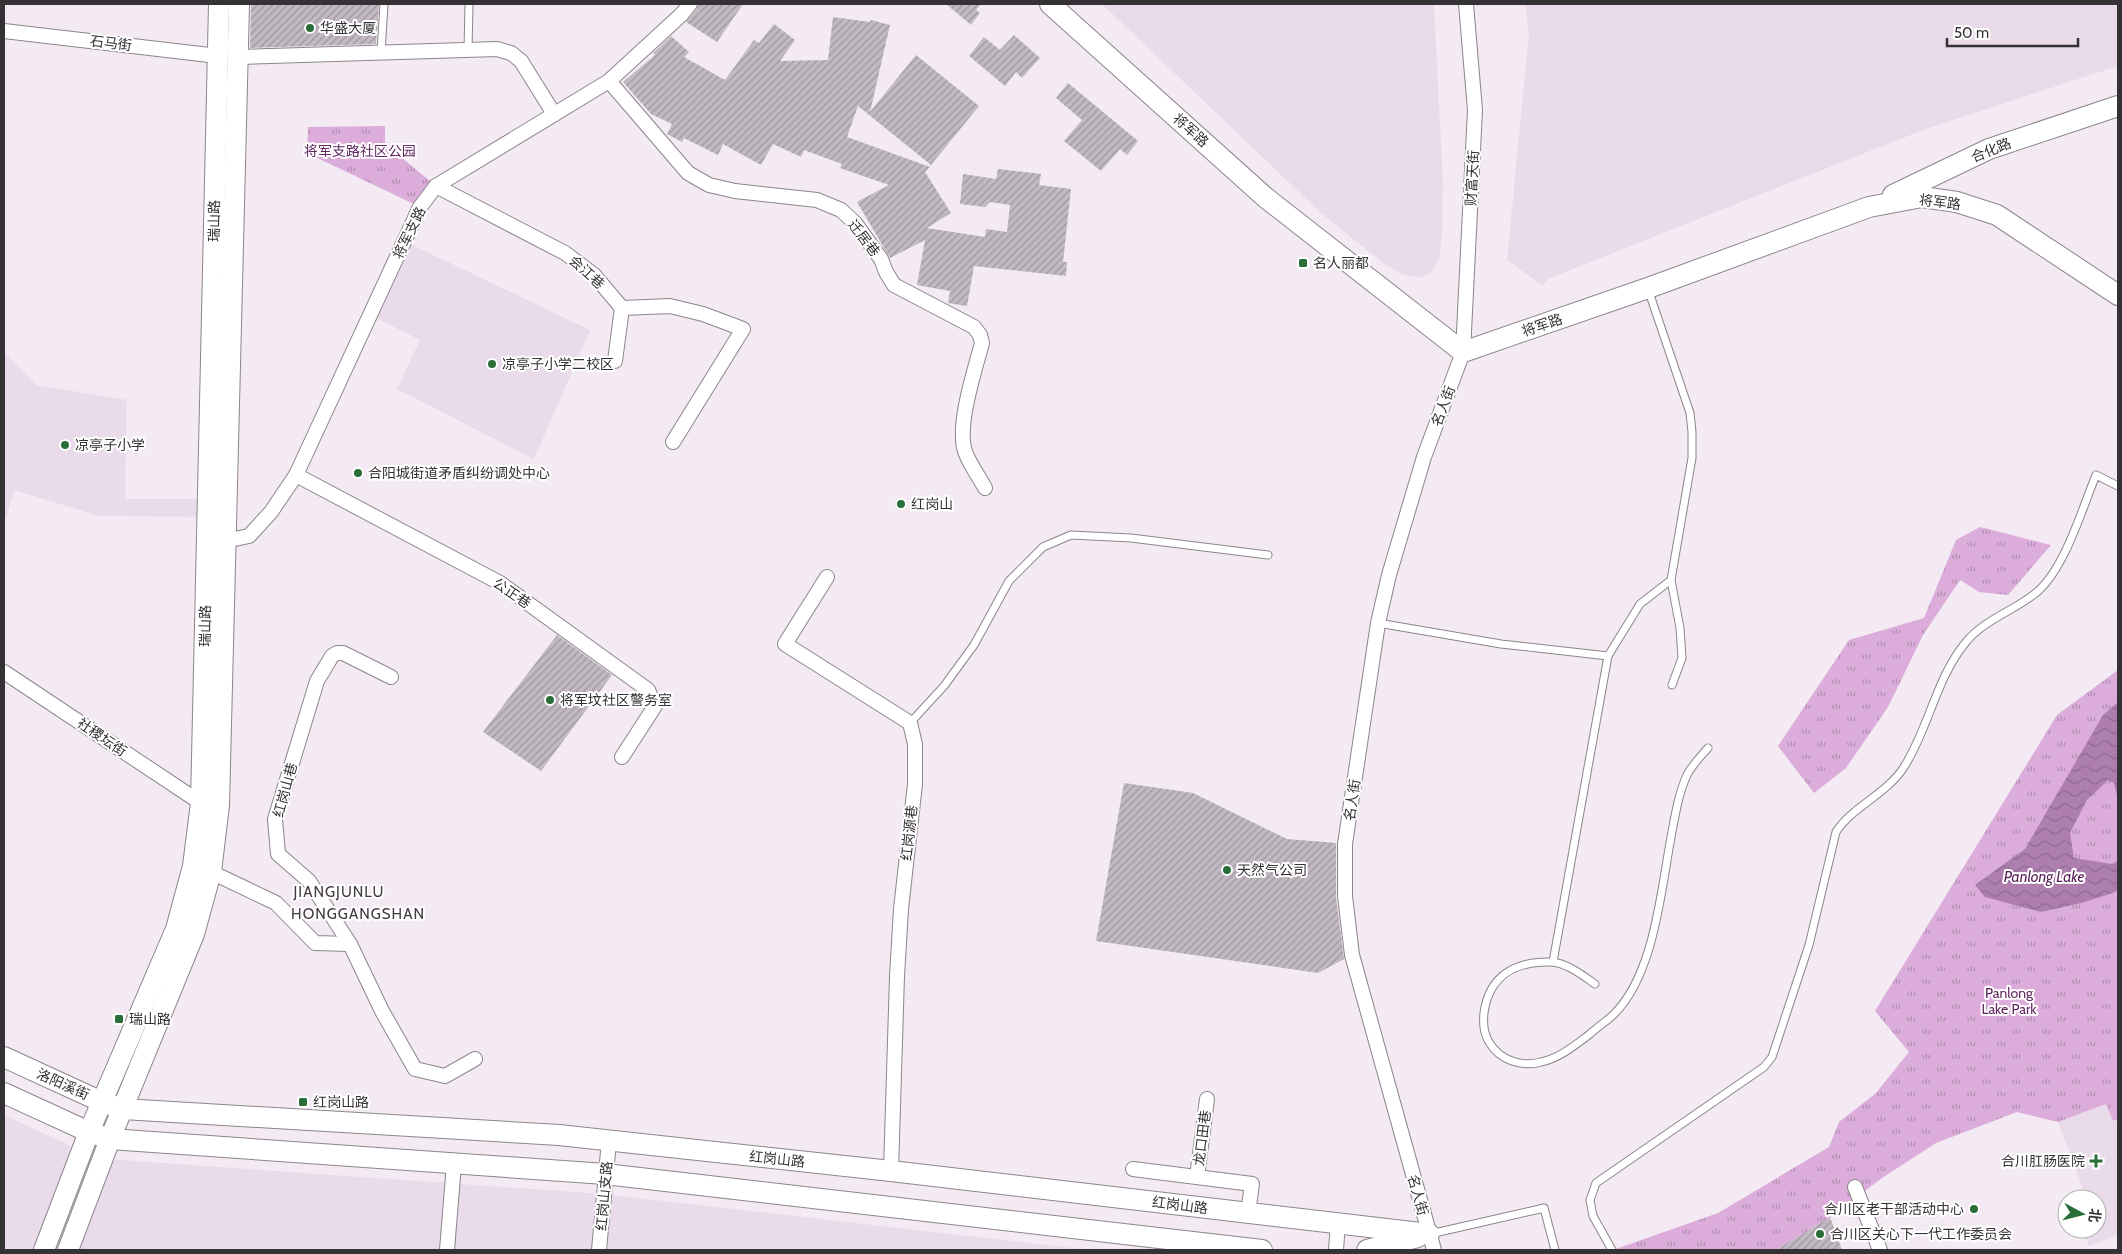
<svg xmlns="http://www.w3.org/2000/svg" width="2122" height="1254" font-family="Cabin,'Noto Sans SC',sans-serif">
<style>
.built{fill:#eadbea}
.park{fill:url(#park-tufts)}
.water{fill:url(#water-waves)}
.building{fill:url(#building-hatch)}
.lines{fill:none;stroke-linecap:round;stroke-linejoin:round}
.lane-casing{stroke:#8d858d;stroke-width:9}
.street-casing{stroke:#8d858d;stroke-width:16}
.secondary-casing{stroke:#8d858d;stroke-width:22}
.lane{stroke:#fff;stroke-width:7}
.street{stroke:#fff;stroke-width:14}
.secondary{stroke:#fff;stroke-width:20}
.poi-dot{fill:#296e39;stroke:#fff;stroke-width:2}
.labels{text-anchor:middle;stroke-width:4;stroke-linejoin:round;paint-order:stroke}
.poi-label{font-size:14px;fill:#353235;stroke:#fff;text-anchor:start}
.street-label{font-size:14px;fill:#353235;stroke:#fff}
.park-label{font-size:14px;fill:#622863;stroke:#fff}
.water-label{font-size:15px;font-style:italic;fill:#561c57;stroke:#fff}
.neighbourhood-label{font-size:15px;letter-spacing:1px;fill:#413a41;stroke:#fff}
</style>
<defs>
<pattern id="park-tufts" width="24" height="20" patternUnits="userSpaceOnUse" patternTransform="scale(1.25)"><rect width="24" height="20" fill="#dcaddb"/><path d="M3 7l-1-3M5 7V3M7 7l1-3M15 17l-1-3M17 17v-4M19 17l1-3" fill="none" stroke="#b38db2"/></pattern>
<pattern id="water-waves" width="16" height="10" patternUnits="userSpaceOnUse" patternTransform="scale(1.25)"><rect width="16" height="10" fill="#ae7fae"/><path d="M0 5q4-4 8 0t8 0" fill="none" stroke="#8e698e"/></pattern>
<pattern id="building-hatch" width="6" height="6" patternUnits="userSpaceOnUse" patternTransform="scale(1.25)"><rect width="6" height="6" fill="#c2b9c2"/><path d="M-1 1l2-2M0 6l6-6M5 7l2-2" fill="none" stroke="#9e979e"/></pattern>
</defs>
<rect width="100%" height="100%" fill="#f3eaf3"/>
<g class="built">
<polygon points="1102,4 1434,4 1443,183 1442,236 1439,259 1431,272 1420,278 1401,274 1383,263 1321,213"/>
<polygon points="1525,4 2118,4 2118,66 1923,130 1550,278 1542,285 1507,260 1529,33"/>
<polygon points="404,241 590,330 534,459 397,389 420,340 370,315"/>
<polygon points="4,352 36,385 127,400 125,499 208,499 208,517 99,516 14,490 4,526"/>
<polygon points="2106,1104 2113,1121 2118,1119 2118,1235 2089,1246 2082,1229 2097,1229 2097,1199 2087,1199 2058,1122"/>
<polygon points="4,1115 82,1151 106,1159 603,1194 1090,1250 4,1250"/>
</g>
<g class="park">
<polygon points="385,126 385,144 436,186 420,207 307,153 308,127"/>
<polygon points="1980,527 2051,545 2008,595 1979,592 1960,580 1923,635 1888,707 1846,768 1814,793 1778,746 1849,640 1924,618 1956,540"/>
<polygon points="2118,670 2118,1119 2113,1121 2106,1104 2058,1122 2017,1112 1936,1143 1882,1178 1830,1217 1776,1250 1613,1250 1718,1213 1829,1147 1839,1122 1875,1094 1909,1052 1875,1011 2057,715"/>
</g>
<polygon class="water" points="2118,702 2118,800 2114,783 2108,780 2087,800 2070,833 2074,858 2112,864 2118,861 2118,890 2113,893 2081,903 2041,912 1985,897 1975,885 2025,849 2103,715"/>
<g class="building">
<polygon points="251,4 379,4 376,44 250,48"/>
<polygon points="699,4 743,4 717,42 686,22 697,9"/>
<polygon points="946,4 981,4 976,10 980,13 971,25"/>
<polygon points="833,17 870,22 871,20 890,25 870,112 916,55 979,106 931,165 858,106 847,137 930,167 925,172 951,213 927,228 985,237 986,229 1007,232 1010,205 990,202 985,207 960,204 963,174 996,179 998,169 1041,174 1039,185 1071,189 1063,262 1067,262 1066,276 974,266 967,306 948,303 950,291 917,285 925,240 890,258 857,202 889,185 840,168 842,164 804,150 801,157 773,144 761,165 723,144 718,155 684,138 682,142 667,134 672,124 651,114 623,82 655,55 653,53 671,36 689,52 684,57 725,80 754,40 759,43 774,24 795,40 780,61 828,60"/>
<polygon points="1014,35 1040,58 1022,78 1016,72 1005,86 969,56 984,37 1000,50"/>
<polygon points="1068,83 1138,141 1127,155 1120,149 1101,171 1064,141 1082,120 1056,98"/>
<polygon points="557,635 612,675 541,771 483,732"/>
<polygon points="1124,783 1193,793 1287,839 1336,843 1336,897 1344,959 1318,973 1096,941"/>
<polygon points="1830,1217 1842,1250 1776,1250"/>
</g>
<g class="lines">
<g class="lane-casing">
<g id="lane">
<polyline points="468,50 469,4"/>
<polyline points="381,53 384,4"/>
<polyline points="1671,580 1680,628 1682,658 1672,685"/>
<polyline points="1378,623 1501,644 1608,656"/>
<polyline points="910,723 944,686 974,645 1009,581 1043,547 1071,535 1131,538 1268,555"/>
<polyline points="1553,962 1608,656 1640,604 1671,580 1692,458 1692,432 1690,413 1648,289"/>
<path d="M1595,984C1582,975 1567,963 1551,962C1515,961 1489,976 1484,1013C1483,1022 1484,1034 1489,1042C1500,1061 1522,1067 1541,1062C1560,1058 1575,1045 1590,1034C1597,1027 1606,1022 1613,1015C1654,976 1661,891 1671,837C1675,816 1678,795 1687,775C1692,765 1701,756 1708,748"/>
<polyline points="1430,1234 1544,1208 1555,1250"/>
<path d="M1612,1250L1593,1216L1590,1200L1596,1183L1764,1067L1772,1057L1809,945L1836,832C1853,806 1887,794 1904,767C1929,728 1936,678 1966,642C1985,619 2014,611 2037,592C2065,568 2082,509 2096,475L2118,486"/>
</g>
</g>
<g class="street-casing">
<g id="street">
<polyline points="4,31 218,56"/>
<polyline points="237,57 497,49 511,53 521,61 554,114"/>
<path d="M609,81L688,173L709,185L735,191L817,200L841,210L855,223L881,259L886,272L894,285L974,327L980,335L982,343C975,370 955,429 966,454C971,466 979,477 985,488"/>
<polyline points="436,186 565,253 594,275 622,308 670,306 703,314 743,329 673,442"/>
<polyline points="615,361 622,308"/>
<polyline points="296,475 500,583 648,690 655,706 622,757"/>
<polyline points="225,541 249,536 271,512 296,475 420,207 436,186 609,81 682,14 690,4"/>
<polyline points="827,577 785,644 910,723 915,744 915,784 901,909 897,976 891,1171"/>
<polyline points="4,672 201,803"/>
<polyline points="391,677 343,653 337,653 332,656 317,681 275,819 278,854 309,881 350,944 382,1011 415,1069 445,1076 475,1059"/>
<polyline points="211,872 276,903 315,943 350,944"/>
<polyline points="1133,1169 1252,1184 1248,1213"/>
<polyline points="1197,1177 1207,1099"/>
<polyline points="1855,1187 1880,1250"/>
<polyline points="447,1250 454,1164"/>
<polyline points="599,1250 609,1141"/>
<polyline points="1336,1250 1338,1223"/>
<polyline points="1434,1250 1352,955 1345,896 1345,844 1378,623 1389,575 1424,457 1463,352 1475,110 1466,4"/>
</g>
</g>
<g class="secondary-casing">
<g id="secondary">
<polyline points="1050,4 1266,198 1463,352 1648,288 1869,207 1922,197 1957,202 1997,215 2118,295"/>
<polyline points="1893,195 1989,149 2118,106"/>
<polyline points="4,1057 102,1102 123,1109 559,1135 891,1171 1429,1234"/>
<polyline points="4,1093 89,1132 110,1139 605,1174 1262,1250"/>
<polyline points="44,1250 89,1132 176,929 193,866 201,803 219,4"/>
<polyline points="68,1250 110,1139 194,934 211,872 219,805 239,4"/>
<polyline points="1367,1250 1418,1237"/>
</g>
</g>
<use href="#lane" class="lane"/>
<use href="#street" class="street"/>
<use href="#secondary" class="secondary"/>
</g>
<g class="poi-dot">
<circle cx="310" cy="28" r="5"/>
<rect x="1298" y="258" width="10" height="10" rx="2.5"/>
<circle cx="492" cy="364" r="5"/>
<circle cx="65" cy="445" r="5"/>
<circle cx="358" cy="473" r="5"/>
<circle cx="901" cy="504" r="5"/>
<circle cx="550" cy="700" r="5"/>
<circle cx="1227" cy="870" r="5"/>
<rect x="114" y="1014" width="10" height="10" rx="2.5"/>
<rect x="298" y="1097" width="10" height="10" rx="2.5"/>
<path d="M2093.5 1153.5h5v5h5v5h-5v5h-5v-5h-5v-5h5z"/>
<circle cx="1974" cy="1209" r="5"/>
<circle cx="1820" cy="1234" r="5"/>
</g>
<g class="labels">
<g class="poi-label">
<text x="320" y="33">华盛大厦</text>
<text x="1313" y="268">名人丽都</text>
<text x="502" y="369">凉亭子小学二校区</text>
<text x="75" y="450">凉亭子小学</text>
<text x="368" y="478">合阳城街道矛盾纠纷调处中心</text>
<text x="911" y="509">红岗山</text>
<text x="560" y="705">将军坟社区警务室</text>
<text x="1237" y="875">天然气公司</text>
<text x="129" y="1024">瑞山路</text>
<text x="313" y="1107">红岗山路</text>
<text x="2085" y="1166" text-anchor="end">合川肛肠医院</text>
<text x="1964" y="1214" text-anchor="end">合川区老干部活动中心</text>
<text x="1830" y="1239">合川区关心下一代工作委员会</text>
</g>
<g class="street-label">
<text transform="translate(111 43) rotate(7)" y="5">石马街</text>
<text transform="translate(1191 130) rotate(42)" y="5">将军路</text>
<text transform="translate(1991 150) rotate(-22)" y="5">合化路</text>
<text transform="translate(1472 178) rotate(-87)" y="5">财富天街</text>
<text transform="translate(1940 202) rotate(7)" y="5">将军路</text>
<text transform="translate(214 221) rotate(-89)" y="5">瑞山路</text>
<text transform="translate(409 233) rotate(-64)" y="5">将军支路</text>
<text transform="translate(864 238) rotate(52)" y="5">迁居巷</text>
<text transform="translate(587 272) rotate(42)" y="5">会江巷</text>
<text transform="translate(1542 325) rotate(-19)" y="5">将军路</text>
<text transform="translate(1443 406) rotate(-69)" y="5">名人街</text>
<text transform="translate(512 593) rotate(34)" y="5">公正巷</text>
<text transform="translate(205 626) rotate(-89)" y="5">瑞山路</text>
<text transform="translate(102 737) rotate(34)" y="5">社稷坛街</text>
<text transform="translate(285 790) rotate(-75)" y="5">红岗山巷</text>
<text transform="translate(1352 800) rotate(-82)" y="5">名人街</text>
<text transform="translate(909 833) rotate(-84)" y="5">红岗源巷</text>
<text transform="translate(63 1084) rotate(24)" y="5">洛阳溪街</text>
<text transform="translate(1202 1138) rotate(-83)" y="5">龙口田巷</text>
<text transform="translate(777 1159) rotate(6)" y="5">红岗山路</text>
<text transform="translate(1418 1195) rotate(74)" y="5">名人街</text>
<text transform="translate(604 1196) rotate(-85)" y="5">红岗山支路</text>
<text transform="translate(1180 1205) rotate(7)" y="5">红岗山路</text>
</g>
<g class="park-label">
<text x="360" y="156">将军支路社区公园</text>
<text x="2009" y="998">Panlong<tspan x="2009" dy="16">Lake Park</tspan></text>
</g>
<g class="water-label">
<text x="2044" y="882">Panlong Lake</text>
</g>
<g class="neighbourhood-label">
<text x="339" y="897">JIANGJUNLU</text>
<text x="358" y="919">HONGGANGSHAN</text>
</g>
</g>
<rect width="2122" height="1254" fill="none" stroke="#353235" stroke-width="10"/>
<g transform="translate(2082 1214) rotate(97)"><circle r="24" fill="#ffffff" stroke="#aeadae"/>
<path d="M0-4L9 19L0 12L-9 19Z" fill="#296e39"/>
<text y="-8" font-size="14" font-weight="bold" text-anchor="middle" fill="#353235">北</text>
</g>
<path d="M1947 38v8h131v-8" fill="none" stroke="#353235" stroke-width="2.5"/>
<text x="1954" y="38" font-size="15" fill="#353235" stroke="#ffffff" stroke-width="4" paint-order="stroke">50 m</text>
</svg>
